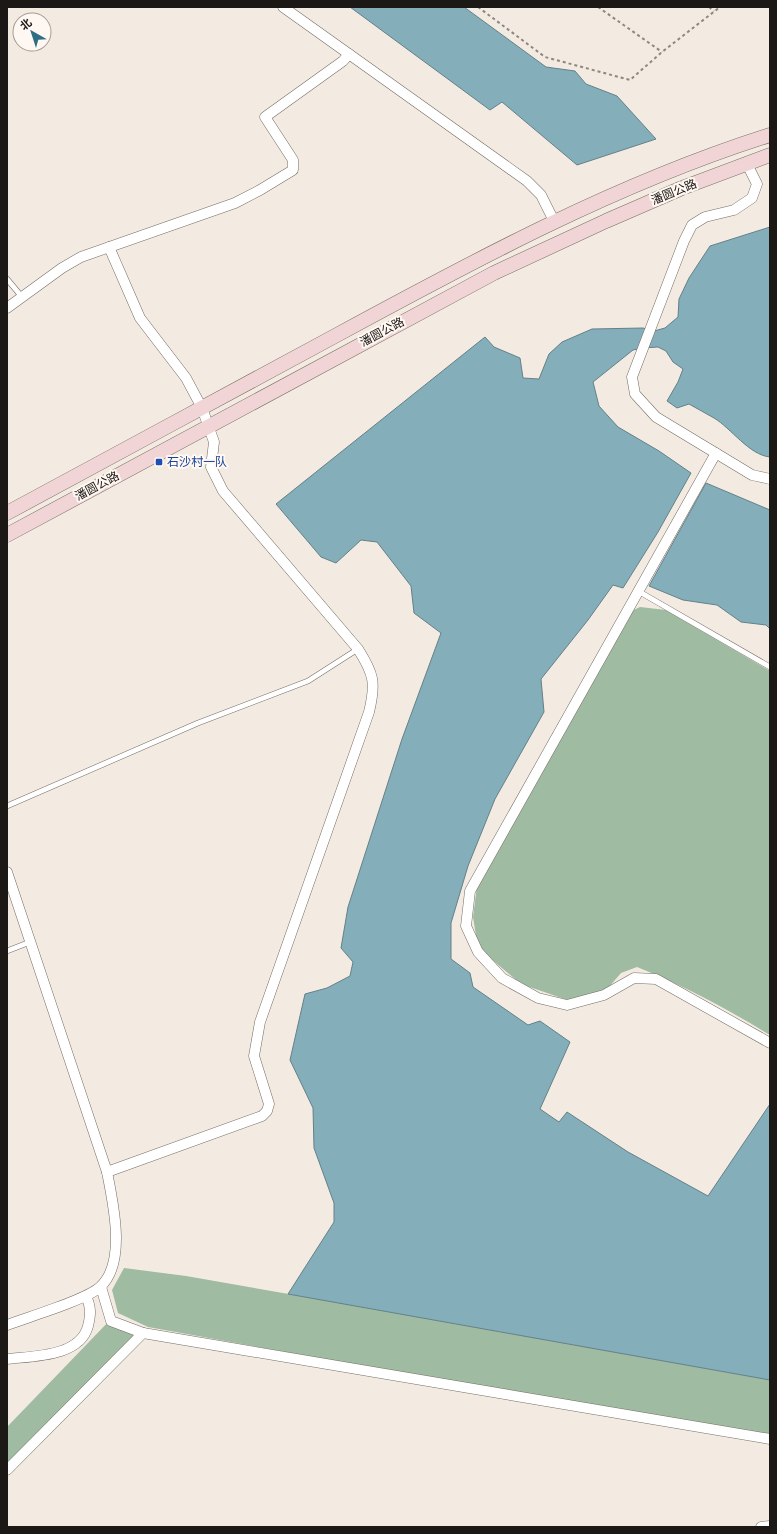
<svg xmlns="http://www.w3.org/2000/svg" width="777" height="1534" font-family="Rubik,'Noto Sans SC',sans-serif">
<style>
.forest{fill:#9fbba1}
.water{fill:#83aeba;stroke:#648188}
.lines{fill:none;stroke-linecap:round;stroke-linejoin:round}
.service-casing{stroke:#756d66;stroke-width:6}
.minor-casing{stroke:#756d66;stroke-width:11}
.secondary-casing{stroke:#756d66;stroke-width:15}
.path{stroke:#8d8780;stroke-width:2;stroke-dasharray:3 3;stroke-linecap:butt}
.service{stroke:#fff;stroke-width:5}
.minor{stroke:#fff;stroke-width:10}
.secondary{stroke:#f1d4d5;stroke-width:14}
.transit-dot{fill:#1a4fb4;stroke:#fff7f1;stroke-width:1.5}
.labels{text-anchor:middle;stroke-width:4;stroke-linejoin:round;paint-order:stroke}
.street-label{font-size:12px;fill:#1c1815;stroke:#fff7f1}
.transit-label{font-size:12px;fill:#164399;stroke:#fff7f1;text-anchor:start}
</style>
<rect width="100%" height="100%" fill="#f3eae1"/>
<g class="forest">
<path d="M640,607L666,610L770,671V1035C727,1009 683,985 637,967L621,973L602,995L579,1004L521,984L478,948L473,917L477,886L621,616Z"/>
<polygon points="124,1268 186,1276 346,1304 770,1380 770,1440 148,1327 118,1313 112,1290"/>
<polygon points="113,1317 139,1337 7,1472 7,1427"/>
</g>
<g class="water">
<polygon points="350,7 464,7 546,67 575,71 586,84 617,96 656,139 577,165 502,102 490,110"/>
<path d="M770,227V457C749,455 731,428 714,418C706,413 697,409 689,404L677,408L667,401L678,382L683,369L673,362L666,351L658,347L642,348L633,350L593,382L599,406L618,427L659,451L691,473L658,532L623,588L613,585L588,620L541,679L544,712L495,799L468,866L451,923V959L470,973L473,987L528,1025L540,1021L570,1042L540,1109L559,1122L567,1112L628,1152L708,1196L770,1104V1380L288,1294L334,1222V1203L314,1148L313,1108L290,1060L305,994L327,988L350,976L353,962L341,948L348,907L402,739L441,633L414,613L411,586L377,542L361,540L336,563L321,557L276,504L485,337L494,347L520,358L523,378L539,379L549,354L562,342L592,329L643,328L654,331L665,328L678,317L679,299L689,278L710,246Z"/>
<polygon points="706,483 770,510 770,629 766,625 741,622 717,605 683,600 649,586"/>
</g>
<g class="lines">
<g class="service-casing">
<g id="service">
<polyline points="7,279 22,297"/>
<polyline points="638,591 770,667"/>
<polyline points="7,806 198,723 308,681 358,649"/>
<polyline points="7,951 30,942"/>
</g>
</g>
<g class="minor-casing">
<g id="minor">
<polyline points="283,7 527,181 541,195 555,223"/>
<polyline points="747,164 757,184 752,198 734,210 705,217 692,225 684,241 632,377 635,394 656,417 752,475 770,479"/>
<polyline points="7,308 62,268 81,257 235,203 260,190 293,170 293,160 265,117 343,61 349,54"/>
<polyline points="716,453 470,891 466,926 478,952 502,978 538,998 567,1005 604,995 634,978 656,979 770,1043"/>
<path d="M7,872L107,1172C113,1203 127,1263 100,1287C86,1300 28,1317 7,1325"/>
<path d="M107,1172L262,1116L267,1111L269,1104L254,1056L260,1022L369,712C376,683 374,674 358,649L223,491L211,467L214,442L202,408L186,378L140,318L109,247"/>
<polyline points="101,1287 111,1321 143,1333"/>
<path d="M7,1359C33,1356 80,1357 88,1326C91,1314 91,1307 86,1296"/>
<polyline points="7,1470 143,1333 770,1439"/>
<polyline points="761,1527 770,1526"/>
</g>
</g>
<g class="secondary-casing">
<g id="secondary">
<path d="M7,513C116,454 226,395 335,336C475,260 618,183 770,135"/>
<polyline points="7,535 494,273 606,221 682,188 770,155"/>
</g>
</g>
<g class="path">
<polyline points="478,7 545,57 630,80 662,52 720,7"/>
<polyline points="598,7 662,52"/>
<polyline points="709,7 714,11"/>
</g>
<use href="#service" class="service"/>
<use href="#minor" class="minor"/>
<use href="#secondary" class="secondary"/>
</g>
<rect class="transit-dot" x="155" y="458" width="8" height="8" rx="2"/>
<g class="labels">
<g class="street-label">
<text transform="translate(674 192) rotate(-22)" y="4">潘圆公路</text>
<text transform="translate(382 332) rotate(-28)" y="4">潘圆公路</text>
<text transform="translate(97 486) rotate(-28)" y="4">潘圆公路</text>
</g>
<g class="transit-label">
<text x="167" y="466">石沙村一队</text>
</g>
</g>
<rect width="777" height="1534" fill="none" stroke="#1c1815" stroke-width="16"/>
<g transform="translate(32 32) rotate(321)"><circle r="19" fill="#fff7f1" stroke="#a49e99"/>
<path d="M0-3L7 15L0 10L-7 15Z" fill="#2f6e83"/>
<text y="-6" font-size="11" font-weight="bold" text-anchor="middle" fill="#1c1815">北</text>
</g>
</svg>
